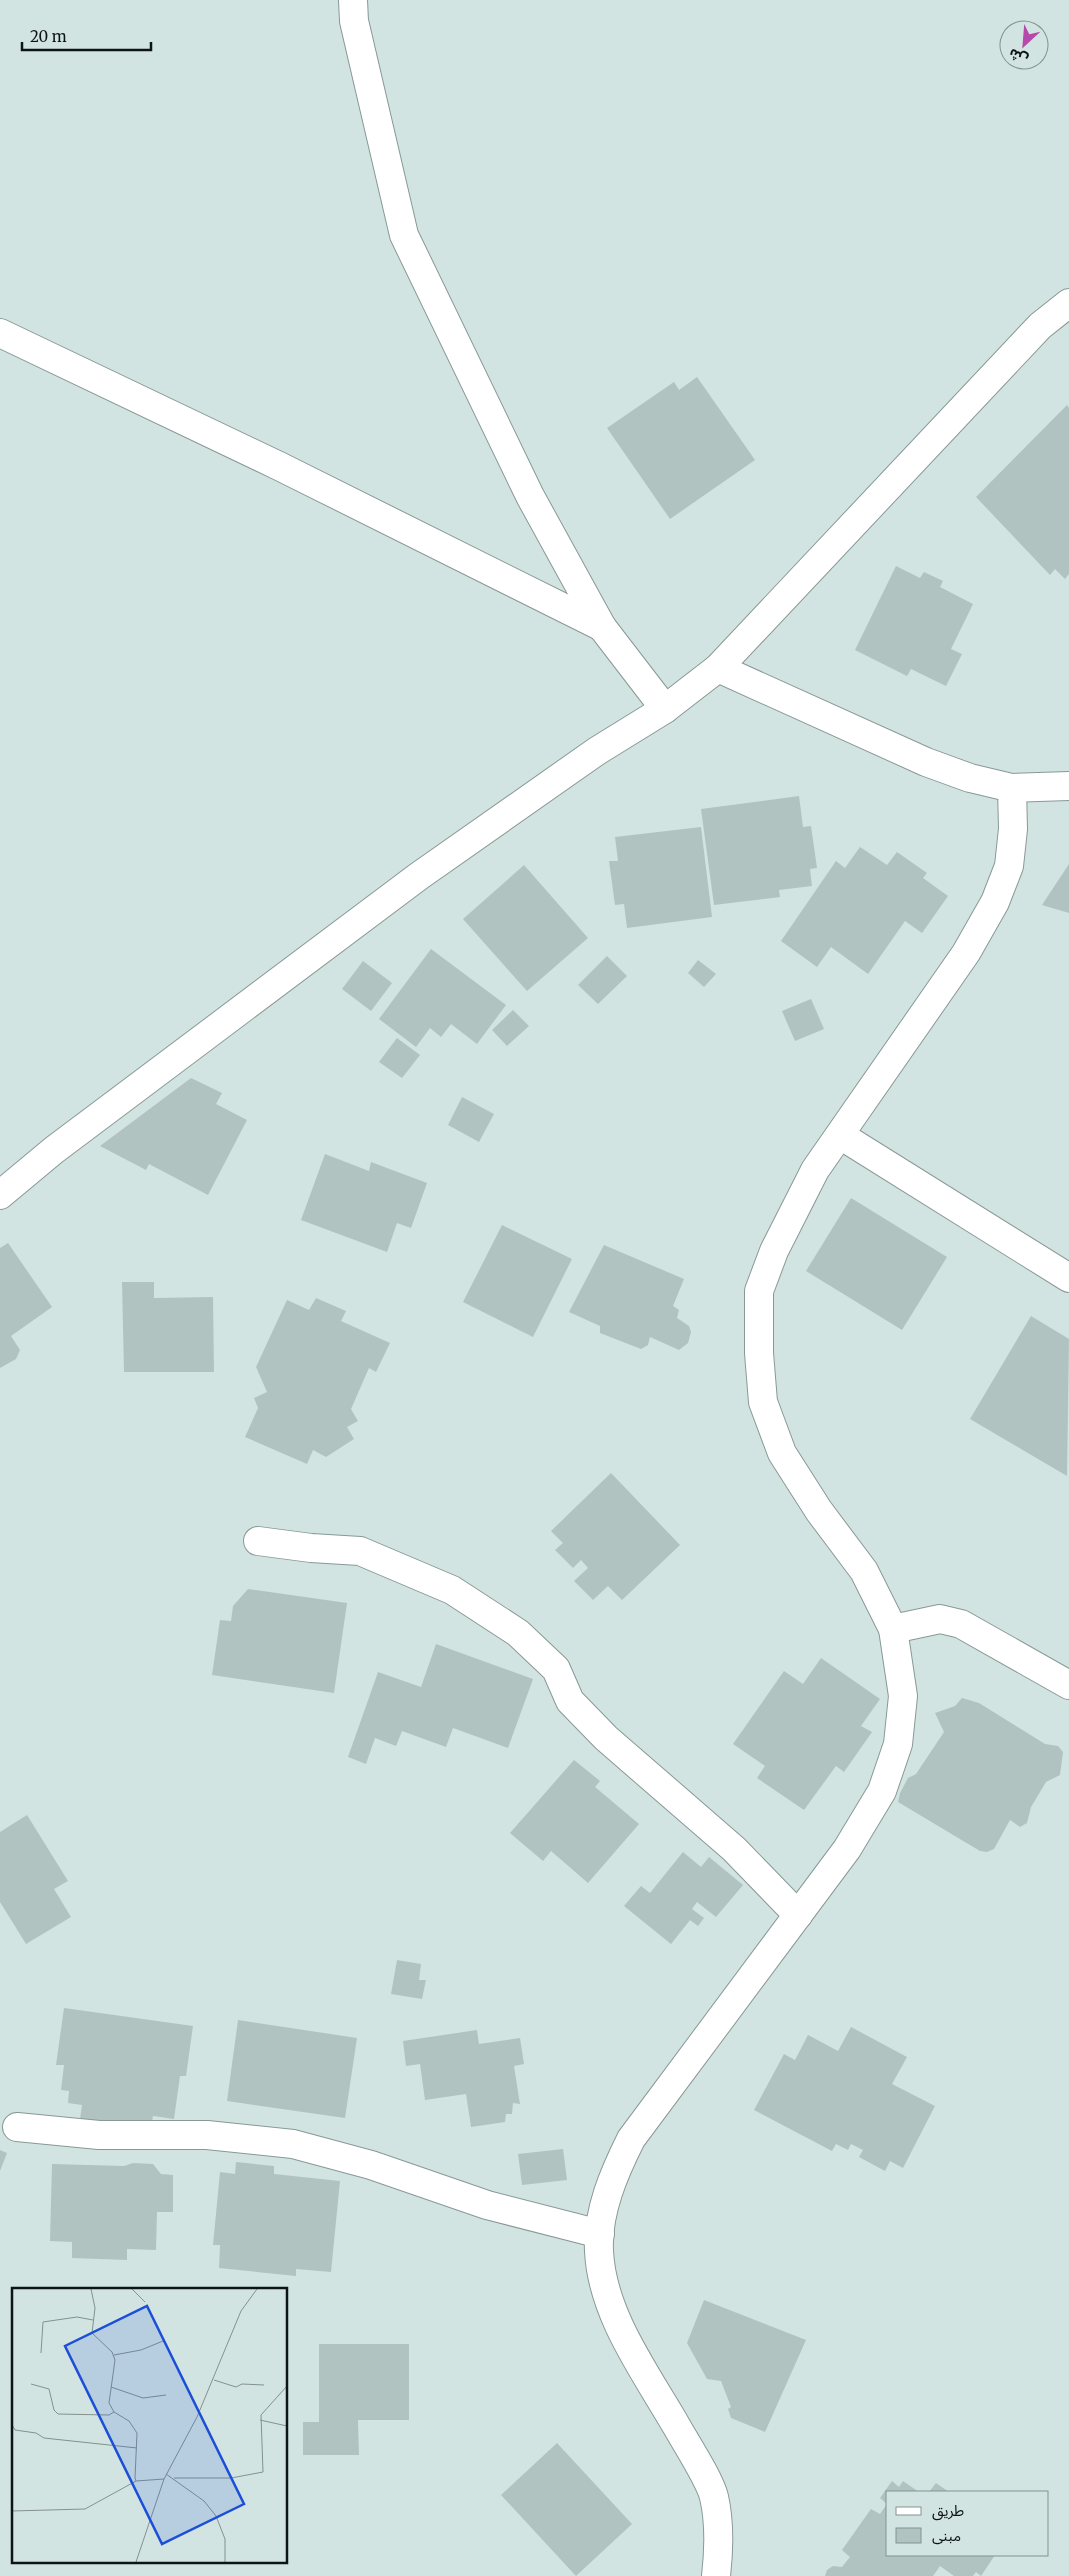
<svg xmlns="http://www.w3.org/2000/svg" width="1069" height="2576" font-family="Merriweather,'Noto Sans Arabic',serif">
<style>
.building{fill:#b1c3c0}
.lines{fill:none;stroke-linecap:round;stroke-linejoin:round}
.street-casing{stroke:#889995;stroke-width:30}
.secondary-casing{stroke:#889995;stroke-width:30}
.street{stroke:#fff;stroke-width:28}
.secondary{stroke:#fff;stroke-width:28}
.inset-road{fill:none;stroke:#84918f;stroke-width:1}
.view{fill:#1d4ed8;fill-opacity:0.15;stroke:#1d4ed8;stroke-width:2.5}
.inset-edge{fill:none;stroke:#0e1413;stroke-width:2.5}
</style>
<rect width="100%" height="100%" fill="#d2e4e1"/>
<g class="building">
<polygon points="697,377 755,460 670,519 607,428 674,382 679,390"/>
<polygon points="1067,405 1069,408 1069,574 1065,579 1055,569 1050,575 976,497"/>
<polygon points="896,566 920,578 924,572 943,581 940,587 973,604 951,649 962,654 946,686 911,669 907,676 855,650"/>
<polygon points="799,796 803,827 811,826 817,868 810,869 812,886 779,890 780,897 714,905 701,809"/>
<polygon points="701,827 712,917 627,928 624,904 615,905 609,861 618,861 615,837"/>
<polygon points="860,847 887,865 897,852 927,873 923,878 948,896 922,933 905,921 868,974 831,947 817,967 781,941 836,861 845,868"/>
<polygon points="1069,864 1069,913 1042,905"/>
<polygon points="524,865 588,938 527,991 463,919"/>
<polygon points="431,949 506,1005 477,1044 451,1024 441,1037 430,1028 416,1047 379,1019"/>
<polygon points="607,956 627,976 598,1004 578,985"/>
<polygon points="698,960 716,974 704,987 688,973"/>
<polygon points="363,961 392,983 371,1011 342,989"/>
<polygon points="811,999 824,1029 795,1041 782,1011"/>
<polygon points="513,1010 529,1026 507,1046 492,1030"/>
<polygon points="397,1038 420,1055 402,1078 379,1062"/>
<polygon points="191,1078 222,1093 216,1104 247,1120 208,1195 149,1164 146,1170 100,1146"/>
<polygon points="462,1097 494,1114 479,1142 448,1125"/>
<polygon points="325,1154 369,1171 371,1162 427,1183 411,1228 397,1223 387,1252 301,1220"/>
<polygon points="851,1198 947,1257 902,1330 806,1271"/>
<polygon points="502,1225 572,1259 533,1337 463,1302"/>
<polygon points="8,1243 52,1307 11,1336 20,1350 16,1359 0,1368 0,1248"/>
<polygon points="604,1245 684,1279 673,1306 679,1310 677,1318 689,1326 691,1332 688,1343 679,1350 650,1337 648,1345 641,1349 600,1333 600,1326 569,1312"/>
<polygon points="122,1282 154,1282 154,1298 213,1297 214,1372 124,1372"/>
<polygon points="316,1298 346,1311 341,1321 390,1343 376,1372 369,1368 351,1409 358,1421 347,1427 354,1439 326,1457 313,1450 307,1464 245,1437 258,1408 254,1398 267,1392 256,1367 287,1300 309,1310"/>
<polygon points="1031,1316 1069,1339 1067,1476 970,1419"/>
<polygon points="611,1473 680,1545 622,1600 608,1586 593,1600 574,1581 588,1568 581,1560 573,1568 555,1550 563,1543 551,1531"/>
<polygon points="248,1589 347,1603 334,1693 212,1675 220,1620 231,1621 233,1606"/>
<polygon points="436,1644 533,1679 508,1748 453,1728 446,1747 402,1731 396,1746 375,1738 366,1764 348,1757 378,1672 421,1687"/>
<polygon points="821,1658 880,1699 861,1726 872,1732 844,1772 836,1766 804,1810 757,1778 765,1766 733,1744 784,1671 803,1684"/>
<polygon points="962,1698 979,1703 1045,1744 1058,1746 1063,1752 1060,1775 1046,1782 1031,1807 1027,1823 1020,1827 1010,1820 994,1849 987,1852 980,1851 898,1802 900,1793 908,1778 916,1774 944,1732 935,1713 955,1706"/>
<polygon points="574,1760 600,1781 595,1787 639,1824 588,1883 551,1851 543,1861 510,1833"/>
<polygon points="27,1815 68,1881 54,1889 71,1917 26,1944 0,1902 0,1832"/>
<polygon points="683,1852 701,1867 709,1857 743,1885 716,1917 697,1902 692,1909 704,1918 698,1926 690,1920 671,1944 624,1906 641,1886 650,1893"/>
<polygon points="397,1960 421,1964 419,1980 426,1980 422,1999 391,1994"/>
<polygon points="64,2008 193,2026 186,2076 180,2076 174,2119 153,2116 151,2129 80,2119 82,2105 68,2103 69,2091 61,2090 64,2065 56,2065"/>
<polygon points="238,2020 357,2038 345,2118 227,2101"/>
<polygon points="851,2027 907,2057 892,2084 935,2106 903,2168 890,2161 885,2171 859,2157 863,2150 851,2144 848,2150 836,2144 832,2151 754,2110 784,2054 795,2060 808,2035 838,2051"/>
<polygon points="477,2030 479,2044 520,2038 524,2064 514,2066 520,2104 513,2103 512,2114 506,2114 505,2122 471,2127 466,2094 425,2100 420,2064 406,2066 403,2041"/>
<polygon points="563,2149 567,2180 522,2185 518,2154"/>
<polygon points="0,2150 7,2153 0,2171"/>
<polygon points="236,2162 274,2166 274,2174 340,2181 331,2272 296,2269 296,2276 219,2268 220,2245 213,2245 220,2172 235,2174"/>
<polygon points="133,2163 153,2164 161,2174 173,2175 173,2212 157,2212 156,2250 127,2249 127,2260 72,2258 72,2242 50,2241 52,2164 124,2166"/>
<polygon points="704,2300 806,2340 765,2432 731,2418 728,2409 731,2407 721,2381 707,2379 687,2343"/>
<polygon points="319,2344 409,2344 409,2420 358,2420 359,2455 303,2455 303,2422 319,2422"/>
<polygon points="557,2443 632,2524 576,2576 501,2495"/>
<polygon points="892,2481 899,2487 903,2481 919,2492 888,2492 888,2555 995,2555 981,2576 976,2572 973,2576 954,2576 940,2566 933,2576 825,2576 827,2570 833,2566 842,2567 850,2557 842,2550 871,2509 880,2514 887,2504 880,2498"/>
<polygon points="936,2483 949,2492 929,2492"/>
</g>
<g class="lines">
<g class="street-casing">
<g id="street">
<polyline points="353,0 354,21 404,235 530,496 602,627 665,709"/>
<polyline points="0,333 279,466 602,627"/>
<polyline points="1012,788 1069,786"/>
<polyline points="840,1135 1069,1278"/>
<polyline points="258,1541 311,1548 360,1551 452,1590 518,1633 556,1669 570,1701 606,1738 734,1849 798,1915"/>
<polyline points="893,1629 940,1619 961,1624 1069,1685"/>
<polyline points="17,2127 99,2135 207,2135 293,2144 371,2165 487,2205 600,2234"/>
<path d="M716,2576C719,2550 720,2523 714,2497C710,2480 686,2443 677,2427C646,2373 602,2315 599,2251C597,2212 614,2173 631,2139L847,1849L882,1791L898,1744L903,1696L893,1629L864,1571L819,1511L782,1453L763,1402L759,1353V1291L774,1251L815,1170L966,953L995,902L1009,866L1013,829L1012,788L970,778L926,762L718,668"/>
</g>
</g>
<g class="secondary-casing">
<polyline id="secondary" points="0,1195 54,1150 419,876 597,751 665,709 718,668 1040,326 1069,303"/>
</g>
<use href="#street" class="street"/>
<use href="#secondary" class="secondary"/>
</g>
<g transform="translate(12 2288)">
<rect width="275" height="275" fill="#d2e4e1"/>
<path class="inset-road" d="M79,1L83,20L80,45L100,64L103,72L97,115L102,124L117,133L125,145L123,190L124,193L152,191M120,1L133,14M29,65L31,34L65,29L81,32M102,67L129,62L151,53M202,92L224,99L230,96L252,97M19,96L37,101L42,122L46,126L97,127L102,124M99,99L131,110L154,107M248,132L275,138M0,137L3,142L24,145L32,150L125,160M154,186L192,213L204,228L213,251V274M162,190H219L251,184L249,127L275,98M0,223L73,221L124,193M124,274L152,191L185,129L229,23L245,1"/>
<path class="view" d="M135,18L232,216L150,256L53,58Z"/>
<rect width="275" height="275" class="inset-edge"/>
</g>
<rect x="886" y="2491" width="162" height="65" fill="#d2e4e1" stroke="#84918f"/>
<rect x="896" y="2507" width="25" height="8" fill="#ffffff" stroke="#84918f"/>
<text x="932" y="2516" font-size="15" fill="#0e1413">طريق</text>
<rect x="896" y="2528" width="25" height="15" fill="#b1c3c0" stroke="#84918f"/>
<text x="932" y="2541" font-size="15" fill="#0e1413">مبنى</text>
<g transform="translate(1024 45) rotate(206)"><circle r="24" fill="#d2e4e1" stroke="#84918f"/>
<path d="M0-4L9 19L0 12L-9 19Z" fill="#b54aaa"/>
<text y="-8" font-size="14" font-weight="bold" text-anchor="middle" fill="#0e1413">ش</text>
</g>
<path d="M22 42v8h129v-8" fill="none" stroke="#0e1413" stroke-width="2.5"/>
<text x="30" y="42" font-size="15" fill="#0e1413" stroke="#d2e4e1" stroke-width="4" paint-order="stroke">20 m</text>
</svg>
